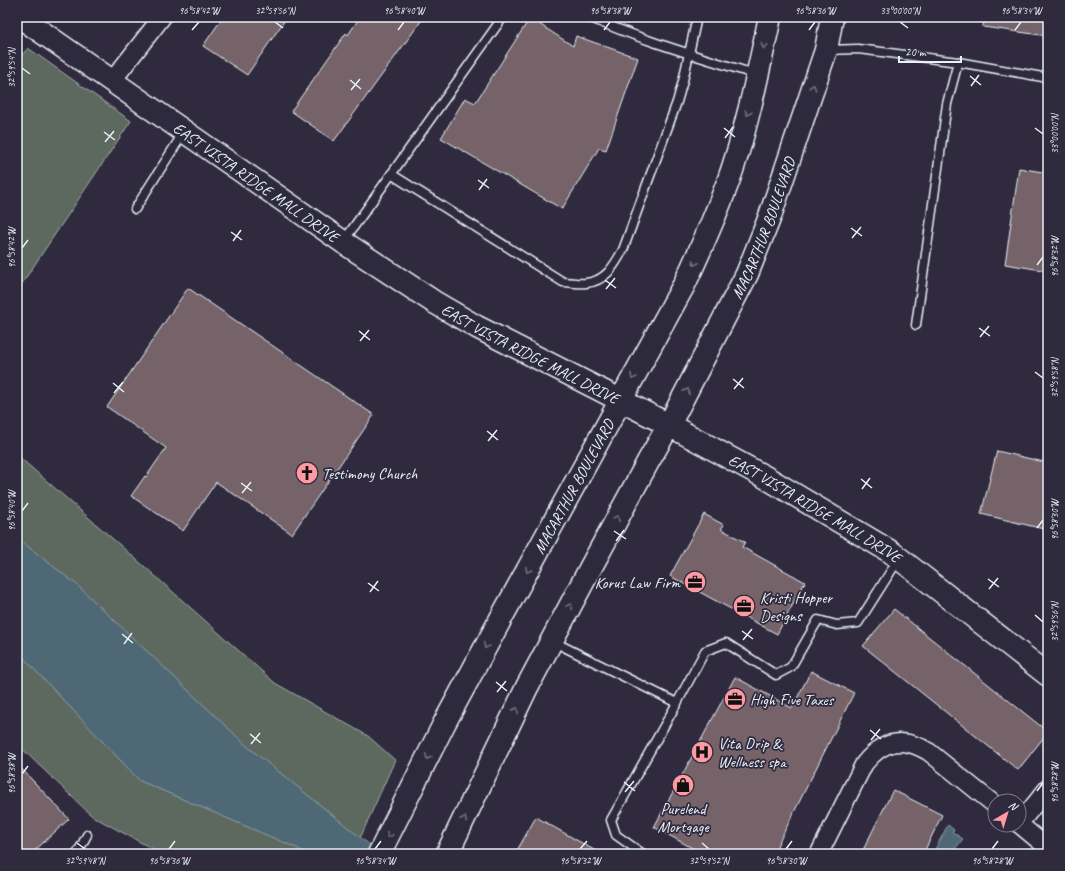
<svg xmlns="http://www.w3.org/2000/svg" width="1065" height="871" font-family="Caveat,sans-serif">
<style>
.green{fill:#5d695e;stroke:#a2adab}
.water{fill:#4f6876;stroke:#8c9faa}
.building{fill:#766369;stroke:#e8f1f8}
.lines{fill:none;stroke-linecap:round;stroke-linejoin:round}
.service-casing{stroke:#e8f1f8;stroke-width:11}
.minor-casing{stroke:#e8f1f8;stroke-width:20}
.secondary-casing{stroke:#e8f1f8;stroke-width:25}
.service{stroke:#2f2a3d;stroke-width:8}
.minor{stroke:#2f2a3d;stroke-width:17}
.secondary{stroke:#2f2a3d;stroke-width:22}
.oneway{stroke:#70707e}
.ticks{fill:none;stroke:#e8f1f8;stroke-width:1.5}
.labels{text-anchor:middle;stroke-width:3.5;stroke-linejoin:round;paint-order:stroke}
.street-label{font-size:16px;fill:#e8f1f8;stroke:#2f2a3d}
.poi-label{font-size:16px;fill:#e8f1f8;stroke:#2f2a3d;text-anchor:start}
.neatline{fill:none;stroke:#e8f1f8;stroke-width:1.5}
.ticks-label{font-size:10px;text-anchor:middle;fill:#e8f1f8}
</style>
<rect width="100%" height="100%" fill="#2f2a3d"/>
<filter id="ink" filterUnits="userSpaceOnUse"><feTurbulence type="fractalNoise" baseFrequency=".025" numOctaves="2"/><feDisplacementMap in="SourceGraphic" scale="8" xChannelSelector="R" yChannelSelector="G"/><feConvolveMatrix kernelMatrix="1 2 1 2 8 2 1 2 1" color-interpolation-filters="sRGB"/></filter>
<g filter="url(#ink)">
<g class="green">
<polygon points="28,48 131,121 17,291 17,61"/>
<polygon points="17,455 145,567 275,683 368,736 395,760 353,854 162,854 92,816 17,744"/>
</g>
<g class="water">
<polygon points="17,538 76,584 248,747 381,854 306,854 299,849 140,781 17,651"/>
<polygon points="948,825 954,830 952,832 963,839 951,854 937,854 934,851"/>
</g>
<g class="building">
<polygon points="223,17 287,17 247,75 203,46"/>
<polygon points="360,17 424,17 334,141 291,111 346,33 348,35"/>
<polygon points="984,17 1048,17 1048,36 983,27"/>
<polygon points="530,18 573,46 576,36 638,58 606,150 599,148 562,209 441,138 465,98 475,103"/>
<polygon points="1019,168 1048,173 1048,271 1005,264"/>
<polygon points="188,288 374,415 292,534 216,482 183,531 131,496 145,476 146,477 166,448 107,407"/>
<polygon points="997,451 1048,463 1048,530 981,514"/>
<polygon points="704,514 724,525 721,529 745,542 742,547 805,582 777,634 670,576"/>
<polygon points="894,609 1048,732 1018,770 863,646"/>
<polygon points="811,671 854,693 773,854 721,854 710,849 707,854 703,854 654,827 735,677 792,708"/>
<polygon points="17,764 69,819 31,854 17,854"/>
<polygon points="893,790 942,815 923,854 861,854"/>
<polygon points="536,817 601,854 515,854"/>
</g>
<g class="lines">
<g class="service-casing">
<g id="service">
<path d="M589,17C643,41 701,57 757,75"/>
<polyline points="826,50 858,49 882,52 958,62 1048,78"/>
<path d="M391,174L563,282C571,282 579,284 586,283C606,281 614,266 623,250L677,102L683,81L697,17"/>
<polyline points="135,209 184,132"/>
<polyline points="343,242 503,17"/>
<polyline points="916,325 947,104 958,62"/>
<polyline points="552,641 677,703 705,651 726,643 776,675 791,667 818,620 837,625 858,623 898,560"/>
<polyline points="77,854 87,835"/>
<polyline points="643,854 616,835 611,820 677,703"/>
</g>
</g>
<g class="minor-casing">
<g id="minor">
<polyline points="112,81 162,17"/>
<polyline points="1019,824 1048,788"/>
<polyline points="1019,824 1048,848"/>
<path d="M819,854L864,764C883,740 903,736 929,752L995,805"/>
</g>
</g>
<g class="secondary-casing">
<g id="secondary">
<path id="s1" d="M20,17L343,242L434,302L477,327L669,425L765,477L891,552L1048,675"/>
<path id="s2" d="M379,854L445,722L505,611L684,285C700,251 715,217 728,182C747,129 758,72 770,17"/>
<path id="s3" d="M447,854L527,687L592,565L649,460L669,425L747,274L769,219L826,50L832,17"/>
</g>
</g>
<use href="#service" class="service"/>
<use href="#minor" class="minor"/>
<use href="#secondary" class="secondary"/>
</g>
<defs><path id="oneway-chevron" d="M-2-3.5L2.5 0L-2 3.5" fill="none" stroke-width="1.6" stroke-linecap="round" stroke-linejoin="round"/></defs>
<g class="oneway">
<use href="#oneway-chevron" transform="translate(764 46) rotate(102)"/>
<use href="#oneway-chevron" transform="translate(813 87) rotate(-71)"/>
<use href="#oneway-chevron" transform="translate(748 113) rotate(106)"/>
<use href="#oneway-chevron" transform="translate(695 263) rotate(115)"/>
<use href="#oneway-chevron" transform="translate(633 377) rotate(120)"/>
<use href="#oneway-chevron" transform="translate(687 391) rotate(-63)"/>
<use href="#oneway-chevron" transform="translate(617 518) rotate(-61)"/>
<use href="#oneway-chevron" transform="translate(528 570) rotate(119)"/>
<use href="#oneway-chevron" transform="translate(570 606) rotate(-62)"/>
<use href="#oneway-chevron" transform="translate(486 646) rotate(118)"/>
<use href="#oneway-chevron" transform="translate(516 710) rotate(-64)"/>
<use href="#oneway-chevron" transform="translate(428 757) rotate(116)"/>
<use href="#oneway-chevron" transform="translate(464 819) rotate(-65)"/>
<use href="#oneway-chevron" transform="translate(389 835) rotate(118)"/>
</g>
</g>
<path class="ticks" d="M275,22L283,28M900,22L908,28M192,30L199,22M398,30L404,22M604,30L610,22M809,30L815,22M1015,30L1021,22M22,68L30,74M970,76L981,85M350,80L361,89M971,86L979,75M351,90L360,79M724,128L735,137M1035,128L1043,134M104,132L115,140M725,138L733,127M105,142L114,131M478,180L489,188M479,190L487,179M851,228L862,236M231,232L242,240M852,238L861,227M233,241L241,230M22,248L28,240M1037,265L1043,257M605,280L616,288M606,289L615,278M979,328L990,336M359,331L370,340M980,337L989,326M360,341L369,330M1035,372L1043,378M733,379L744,388M113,383L124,392M734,389L743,378M114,393L123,382M487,431L498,440M488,441L497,430M861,479L872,488M241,483L252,491M862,489L870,478M242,493L251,482M22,511L28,503M1037,528L1043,520M614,531L626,539M616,541L624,530M988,579L999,587M368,583L379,591M989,589L998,578M370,592L378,581M1035,615L1043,622M742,631L753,639M122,634L133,643M743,640L752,629M124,644L132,633M496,682L507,691M497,692L506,681M870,730L881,739M250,734L261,743M871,740L880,729M251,744L260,733M22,774L28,766M624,782L635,791M1037,791L1043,783M625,792L634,781M77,843L85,849M702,843L709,849M169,849L175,841M375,849L381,841M580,849L587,841M786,849L792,841M992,849L998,841"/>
<defs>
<g id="church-disc" transform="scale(1.15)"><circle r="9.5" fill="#ff9aa2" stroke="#2f2a3d"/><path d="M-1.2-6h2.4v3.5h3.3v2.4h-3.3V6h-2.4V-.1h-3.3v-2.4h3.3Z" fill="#111"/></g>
<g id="office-disc" transform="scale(1.15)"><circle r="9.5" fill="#ff9aa2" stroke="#2f2a3d"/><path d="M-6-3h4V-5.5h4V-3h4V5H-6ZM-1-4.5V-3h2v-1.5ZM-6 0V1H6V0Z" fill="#111"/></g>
<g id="hospital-disc" transform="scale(1.15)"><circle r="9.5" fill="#ff9aa2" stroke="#2f2a3d"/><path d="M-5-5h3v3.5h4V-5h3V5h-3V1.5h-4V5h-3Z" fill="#111"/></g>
<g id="shop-disc" transform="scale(1.15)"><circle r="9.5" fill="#ff9aa2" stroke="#2f2a3d"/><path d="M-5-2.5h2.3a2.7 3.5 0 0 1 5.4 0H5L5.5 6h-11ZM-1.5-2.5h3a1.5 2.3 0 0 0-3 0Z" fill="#111"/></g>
</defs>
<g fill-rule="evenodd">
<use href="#church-disc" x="307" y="473"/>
<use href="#office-disc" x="695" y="582"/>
<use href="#office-disc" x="744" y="606"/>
<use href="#office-disc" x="735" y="699"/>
<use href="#hospital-disc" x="702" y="752"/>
<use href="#shop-disc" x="683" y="785"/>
</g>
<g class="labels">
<g class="street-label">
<text dy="6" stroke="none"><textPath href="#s1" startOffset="288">EAST VISTA RIDGE MALL DRIVE</textPath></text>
<text dy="6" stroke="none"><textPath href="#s3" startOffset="702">MACARTHUR BOULEVARD</textPath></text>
<text dy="6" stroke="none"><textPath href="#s1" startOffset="612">EAST VISTA RIDGE MALL DRIVE</textPath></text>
<text dy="6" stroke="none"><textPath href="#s2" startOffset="416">MACARTHUR BOULEVARD</textPath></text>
<text dy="6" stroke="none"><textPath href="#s1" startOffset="936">EAST VISTA RIDGE MALL DRIVE</textPath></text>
</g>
<g class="poi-label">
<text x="322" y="479">Testimony Church</text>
<text x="680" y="588" text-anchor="end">Korus Law Firm</text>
<text x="760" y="603">Kristi Hopper<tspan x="760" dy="18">Designs</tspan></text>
<text x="750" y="705">High Five Taxes</text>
<text x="718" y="749">Vita Drip &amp;<tspan x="718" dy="18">Wellness spa</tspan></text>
<text x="683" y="814" text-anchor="middle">Purelend<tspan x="683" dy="18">Mortgage</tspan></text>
</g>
</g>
<rect width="1065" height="871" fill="none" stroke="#2f2a3d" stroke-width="44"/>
<g transform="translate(1007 813) rotate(38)"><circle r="19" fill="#2f2a3d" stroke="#797a88"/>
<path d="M0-3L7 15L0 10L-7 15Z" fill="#ff9aa2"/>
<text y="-6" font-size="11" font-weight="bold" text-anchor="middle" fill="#e8f1f8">N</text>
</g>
<path d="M899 56v6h62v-6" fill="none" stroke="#e8f1f8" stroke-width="2"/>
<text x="905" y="56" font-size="12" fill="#e8f1f8" stroke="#2f2a3d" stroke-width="3" paint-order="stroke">20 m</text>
<rect x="22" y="22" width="1021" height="827" class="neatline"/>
<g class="ticks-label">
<text x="199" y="14">96°58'42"W</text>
<text x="275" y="14">32°59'56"N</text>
<text x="404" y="14">96°58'40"W</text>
<text x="610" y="14">96°58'38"W</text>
<text x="815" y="14">96°58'36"W</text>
<text x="900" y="14">33°00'00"N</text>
<text x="1021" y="14">96°58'34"W</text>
<text transform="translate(11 68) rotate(-90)" y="4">32°59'54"N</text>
<text transform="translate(1054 134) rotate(-90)" y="4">33°00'00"N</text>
<text transform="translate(11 248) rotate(-90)" y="4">96°58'42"W</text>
<text transform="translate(1054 257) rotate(-90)" y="4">96°58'32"W</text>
<text transform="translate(1054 378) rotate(-90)" y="4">32°59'58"N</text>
<text transform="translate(11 511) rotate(-90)" y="4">96°58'40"W</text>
<text transform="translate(1054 520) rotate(-90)" y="4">96°58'30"W</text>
<text transform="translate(1054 622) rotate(-90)" y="4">32°59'56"N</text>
<text transform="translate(11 774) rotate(-90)" y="4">96°58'38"W</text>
<text transform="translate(1054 783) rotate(-90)" y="4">96°58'28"W</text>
<text x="85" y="864">32°59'48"N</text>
<text x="169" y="864">96°58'36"W</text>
<text x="375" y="864">96°58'34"W</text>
<text x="580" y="864">96°58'32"W</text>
<text x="709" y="864">32°59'52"N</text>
<text x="786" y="864">96°58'30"W</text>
<text x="992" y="864">96°58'28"W</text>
</g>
</svg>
